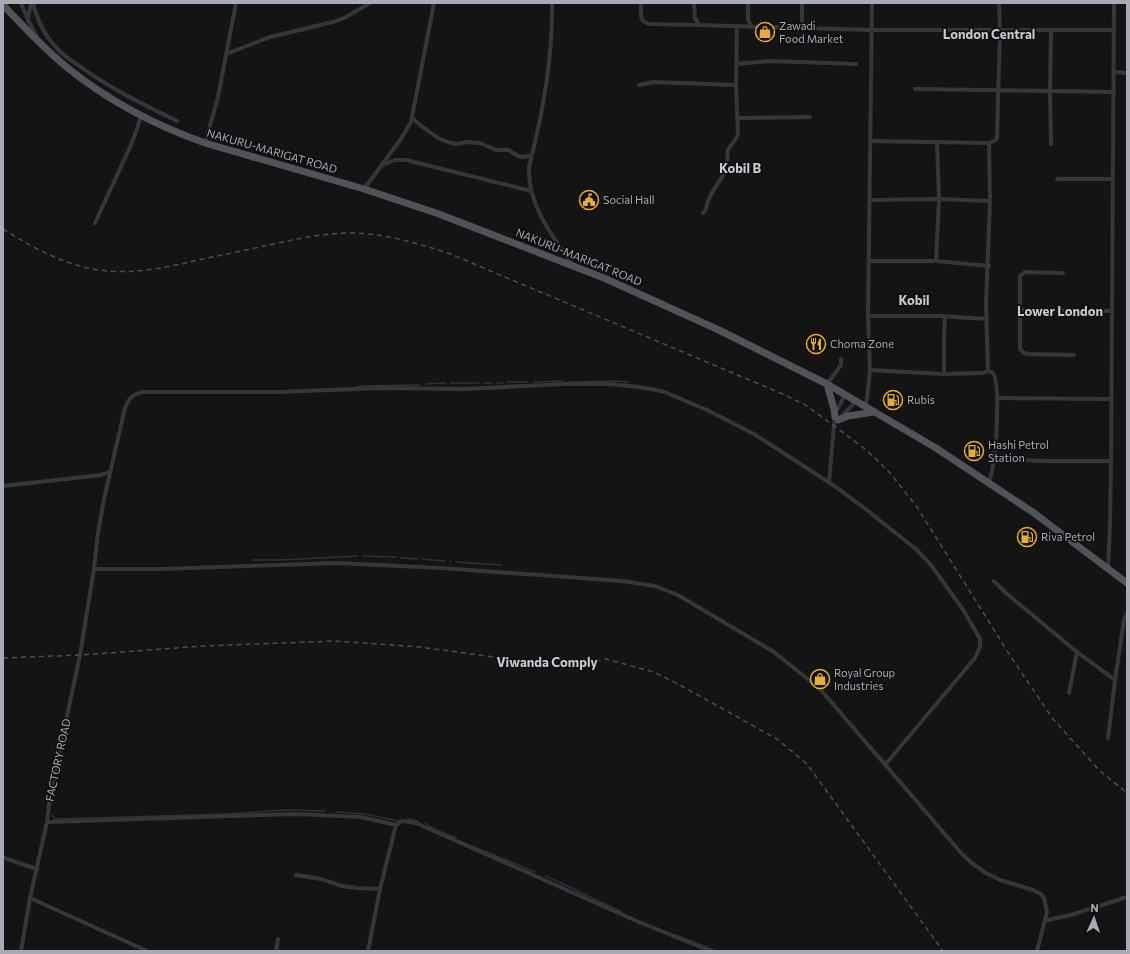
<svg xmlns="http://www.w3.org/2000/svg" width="1130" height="954" font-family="Commissioner,sans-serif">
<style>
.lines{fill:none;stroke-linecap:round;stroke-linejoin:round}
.stream{stroke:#2b3239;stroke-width:1.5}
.minor{stroke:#35363a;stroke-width:4}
.primary{stroke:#515359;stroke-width:7}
.rail{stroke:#4c4e53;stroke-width:1.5;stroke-dasharray:5 4;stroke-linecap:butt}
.labels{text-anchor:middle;stroke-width:3.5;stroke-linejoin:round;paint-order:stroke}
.poi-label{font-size:11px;fill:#a6abb5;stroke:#0f0f10;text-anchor:start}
.street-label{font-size:11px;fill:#a6abb5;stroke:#0f0f10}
.quarter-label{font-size:13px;font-weight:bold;fill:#c7cad1;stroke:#0f0f10}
</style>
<rect width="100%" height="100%" fill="#141415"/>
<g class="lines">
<g class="stream">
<polyline points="507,382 527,382"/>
<polyline points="534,382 563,381"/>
<polyline points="570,382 616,381 629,382"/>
<polyline points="450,383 479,383"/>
<polyline points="484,383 492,383"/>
<polyline points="497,383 503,383"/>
<polyline points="426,384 445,383"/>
<polyline points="358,386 419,385"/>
<polyline points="363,556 396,557"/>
<polyline points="401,558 417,559"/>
<polyline points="422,559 445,561"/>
<polyline points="252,560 281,560 358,556"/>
<polyline points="450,561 451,562"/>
<polyline points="457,562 501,565"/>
<polyline points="336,812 365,814 398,821 409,819 418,821"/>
<polyline points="52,815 55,819 228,814 286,810 325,811"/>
<polyline points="425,823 432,828 456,838"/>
<polyline points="472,846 535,872"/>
<polyline points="546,876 622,912"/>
<polyline points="676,935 716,951"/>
</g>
<g class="minor">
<polyline points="21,3 28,20 38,39"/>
<path d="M33,3C36,17 45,36 55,46C61,54 70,60 78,65C109,88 143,104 177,121"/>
<path d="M552,3C553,59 543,113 529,167C527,204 552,236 573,265"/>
<polyline points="641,3 641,16 643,21 649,24 699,25"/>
<polyline points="694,3 695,18 699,25 872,30 1114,30"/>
<polyline points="748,3 748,20 751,26"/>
<polyline points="28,18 31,3"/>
<polyline points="802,28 802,3"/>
<polyline points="226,54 270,37 333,22 346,17 370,3"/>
<polyline points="737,64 770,61 856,64"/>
<polyline points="1114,72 1127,73"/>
<polyline points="639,85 653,82 736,85"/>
<polyline points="915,89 1114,92"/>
<polyline points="412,118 420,125 438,138 447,142 456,144 468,142 480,143 496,150 508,150 518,156 523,157 532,155"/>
<polyline points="737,118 810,117"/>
<polyline points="870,141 989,143"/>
<polyline points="205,143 218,97 236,3"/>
<polyline points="1051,144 1050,91 1051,30"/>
<polyline points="382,165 395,160 406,160 531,191"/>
<polyline points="1057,179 1113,179"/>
<polyline points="364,189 401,139 411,122 434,3"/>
<polyline points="870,200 939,199 990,201"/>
<path d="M703,213C708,209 706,204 709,199C713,188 722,180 726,169C728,163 727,156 728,150C730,144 735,144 738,134L736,85L737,26"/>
<polyline points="95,223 131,145 138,126 141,115"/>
<polyline points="869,261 936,261 989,266"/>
<polyline points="936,261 939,199 937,142"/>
<polyline points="1063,273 1025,272 1020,276 1020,349 1024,353 1028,354 1074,355"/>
<polyline points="1020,310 1112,311"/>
<polyline points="868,316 941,316 987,319"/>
<polyline points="870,370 944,374 983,373 988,371"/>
<polyline points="944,374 944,334 945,317"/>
<polyline points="827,384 841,365 841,359"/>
<polyline points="998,398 1111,399"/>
<polyline points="865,406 867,399 870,370 868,316 872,3"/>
<polyline points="841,417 856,401"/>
<polyline points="994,459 1046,461 1111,461"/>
<polyline points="829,482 834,425 836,412 845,395"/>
<path d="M989,483C991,475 993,467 994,459C996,444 1001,380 992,372L988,371L986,304L990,201L989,143L996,140L997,137L1000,31L999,3"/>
<polyline points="3,486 101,475 109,472"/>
<polyline points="1108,568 1110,526 1111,461 1114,3"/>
<polyline points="94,569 162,569 337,563 441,568 622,581 655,586 678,595 774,652 820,689 962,854 973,864 986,873 1000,880 1033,890 1041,894 1044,898 1047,912 1037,951"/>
<polyline points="994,581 1006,593 1077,652 1115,680 1108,738"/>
<polyline points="1115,680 1124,620 1127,613"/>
<polyline points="1069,693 1077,652"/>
<polyline points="47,822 296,814 361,817 396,825 402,821 416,823 639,922 710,951"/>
<polyline points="3,857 7,859 37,869"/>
<polyline points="296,875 321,879 342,886 358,888 380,889"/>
<polyline points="30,898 147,951"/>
<polyline points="1045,921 1052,919 1071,915 1127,897"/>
<path d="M21,951L30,898L47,822L50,796L80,655L94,569L98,533L104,499L125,408C129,398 133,394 143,392H279L381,388L465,389L565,384H609L639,387L662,391L707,410L754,434L833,485L863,507L917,550L931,565L964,611L980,639V647L975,658L885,765"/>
<polyline points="276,951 278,939"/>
<polyline points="368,951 380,889 396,825"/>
</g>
<g class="primary">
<path d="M3,5C24,27 45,50 69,69C109,101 157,126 205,143L364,189L439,214L604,278L721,331L827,384L936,448L1034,513L1127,583"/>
<polyline points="827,384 834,409 835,417"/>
<polyline points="838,420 848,416 874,412"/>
</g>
<g class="rail">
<path d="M3,229C25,243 48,256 73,264C116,278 156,270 198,260C222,255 246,250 269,245C296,239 323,233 350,233C384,233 416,243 448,253L785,395L807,406L860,445L874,457L890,473L917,507L1011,657L1053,719L1099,770L1127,793"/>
<polyline points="3,658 80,655 203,646 334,641 420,647 516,660 561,662 606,659 654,672 678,684 777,739 807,764 943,951"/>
</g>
</g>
<defs>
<g id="shop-ring" transform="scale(1)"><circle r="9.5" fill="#0f0f10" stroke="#e8ad39" stroke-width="1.5"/><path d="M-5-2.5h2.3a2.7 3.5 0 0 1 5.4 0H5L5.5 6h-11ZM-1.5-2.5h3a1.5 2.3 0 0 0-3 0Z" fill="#e8ad39"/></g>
<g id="civic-ring" transform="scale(1)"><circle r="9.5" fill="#0f0f10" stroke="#e8ad39" stroke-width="1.5"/><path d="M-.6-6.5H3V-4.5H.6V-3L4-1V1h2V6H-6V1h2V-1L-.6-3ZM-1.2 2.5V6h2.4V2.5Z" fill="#e8ad39"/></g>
<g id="restaurant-ring" transform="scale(1)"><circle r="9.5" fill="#0f0f10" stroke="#e8ad39" stroke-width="1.5"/><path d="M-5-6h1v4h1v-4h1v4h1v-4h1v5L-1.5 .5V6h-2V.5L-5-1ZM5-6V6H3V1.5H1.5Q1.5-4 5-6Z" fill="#e8ad39"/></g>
<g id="fuel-ring" transform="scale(1)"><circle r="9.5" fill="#0f0f10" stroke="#e8ad39" stroke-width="1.5"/><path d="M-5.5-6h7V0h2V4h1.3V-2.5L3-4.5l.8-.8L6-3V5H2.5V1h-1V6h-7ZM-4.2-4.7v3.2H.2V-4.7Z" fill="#e8ad39"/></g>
</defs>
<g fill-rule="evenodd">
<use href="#shop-ring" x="765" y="32"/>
<use href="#civic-ring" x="589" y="200"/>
<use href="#restaurant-ring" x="816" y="344"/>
<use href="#fuel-ring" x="893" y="400"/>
<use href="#fuel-ring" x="974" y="451"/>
<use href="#fuel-ring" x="1027" y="537"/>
<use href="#shop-ring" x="820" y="679"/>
</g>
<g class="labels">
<g class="poi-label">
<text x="779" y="30">Zawadi<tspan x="779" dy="13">Food Market</tspan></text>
<text x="603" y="204">Social Hall</text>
<text x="830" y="348">Choma Zone</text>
<text x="907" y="404">Rubis</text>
<text x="988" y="449">Hashi Petrol<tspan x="988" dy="13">Station</tspan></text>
<text x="1041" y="541">Riva Petrol</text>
<text x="834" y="677">Royal Group<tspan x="834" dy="13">Industries</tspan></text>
</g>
<g class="street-label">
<text transform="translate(272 151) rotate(16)" y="4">NAKURU-MARIGAT ROAD</text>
<text transform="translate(579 257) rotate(22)" y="4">NAKURU-MARIGAT ROAD</text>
<text transform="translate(58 760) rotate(-78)" y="4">FACTORY ROAD</text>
</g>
<g class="quarter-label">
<text x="989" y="39">London Central</text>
<text x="740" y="173">Kobil B</text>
<text x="914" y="305">Kobil</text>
<text x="1060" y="316">Lower London</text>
<text x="547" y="667">Viwanda Comply</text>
</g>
</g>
<rect width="1130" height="954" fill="none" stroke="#a6abb5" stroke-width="8"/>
<g transform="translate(1094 918) rotate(3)" stroke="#0f0f10" stroke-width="3" paint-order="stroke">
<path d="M0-3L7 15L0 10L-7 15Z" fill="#a6abb5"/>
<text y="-6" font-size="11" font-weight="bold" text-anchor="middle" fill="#a6abb5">N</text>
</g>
</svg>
